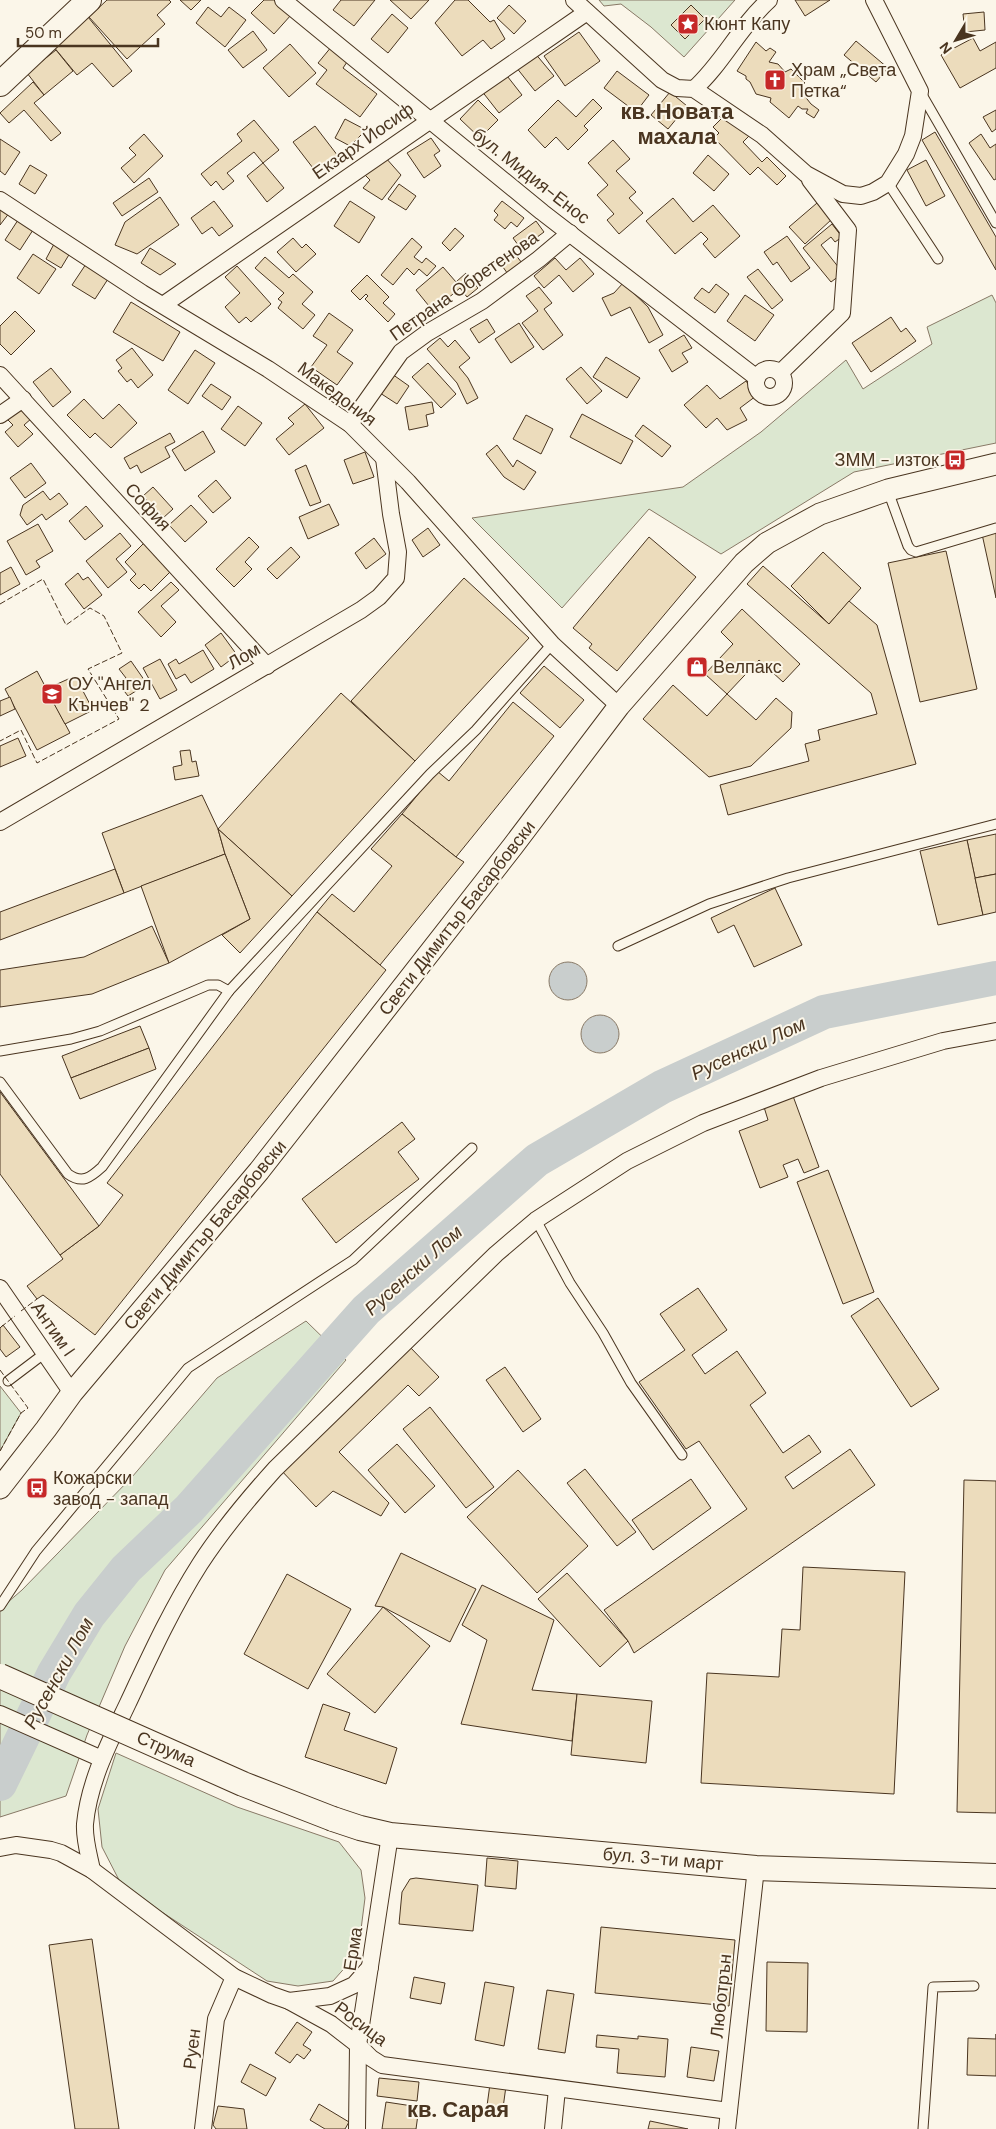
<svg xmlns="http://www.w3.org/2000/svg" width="996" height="2129" font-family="'DM Sans',sans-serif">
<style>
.green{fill:#dce7d0;stroke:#887966}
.water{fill:#c9cecd;stroke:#887966}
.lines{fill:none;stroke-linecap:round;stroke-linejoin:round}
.river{stroke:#c9cecd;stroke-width:34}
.building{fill:#ecdcbc;stroke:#4a3520}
.service-casing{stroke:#4a3520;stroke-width:11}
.minor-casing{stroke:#4a3520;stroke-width:18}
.tertiary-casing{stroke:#4a3520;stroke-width:23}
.secondary-casing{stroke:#4a3520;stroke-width:26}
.service{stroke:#fbf6e9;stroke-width:9}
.minor{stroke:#fbf6e9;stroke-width:16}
.tertiary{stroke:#fbf6e9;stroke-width:21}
.secondary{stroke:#fbf6e9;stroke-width:24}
.secondary-bridge-casing{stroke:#4a3520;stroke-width:26;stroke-linecap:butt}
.secondary-bridge{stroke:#fbf6e9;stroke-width:24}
.fence{stroke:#4a3520;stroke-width:1;stroke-dasharray:6 2.5;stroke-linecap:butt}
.labels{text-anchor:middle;stroke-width:4;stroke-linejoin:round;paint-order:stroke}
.poi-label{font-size:18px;fill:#4a3520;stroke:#fbf6e9;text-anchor:start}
.street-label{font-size:18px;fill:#4a3520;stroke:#fbf6e9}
.water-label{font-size:19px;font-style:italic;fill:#4a3520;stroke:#fbf6e9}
.district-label{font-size:22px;font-weight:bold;fill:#4a3520;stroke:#fbf6e9}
</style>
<rect width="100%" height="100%" fill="#fbf6e9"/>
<g class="green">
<polygon points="599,0 735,0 684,57 651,27 621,4 604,6"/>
<polygon points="992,295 996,303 996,443 854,472 721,554 649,509 562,608 472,518 683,487 761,432 846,360 863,389 932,344 927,327"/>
<polygon points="306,1321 346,1360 165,1570 125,1646 87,1735 66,1796 0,1817 0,1609 22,1590 132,1477 217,1378"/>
<polygon points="0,1386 21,1413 0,1451"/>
<polygon points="116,1753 237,1807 339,1842 361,1870 365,1898 358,1953 333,1981 298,1986 267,1981 145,1901 119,1880 102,1847 98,1809"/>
</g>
<g class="water">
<circle cx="568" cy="981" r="19"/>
<circle cx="600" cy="1034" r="19"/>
</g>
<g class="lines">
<polyline class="river" points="0,1784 54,1673 89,1615 126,1569 189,1509 366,1310 537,1160 662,1087 824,1012 996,978"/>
</g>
<g class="building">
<polygon points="107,0 169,0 171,2 157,15 165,24 127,59 89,17"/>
<polygon points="180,0 201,0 191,10"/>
<polygon points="264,0 275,0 291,15 274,34 251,13"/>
<polygon points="341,0 375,0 354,26 333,10"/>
<polygon points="390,0 429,0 411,19"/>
<polygon points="455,0 468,0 490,22 494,20 505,39 491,49 483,40 462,56 435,23"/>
<polygon points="795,0 830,0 805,16"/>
<polygon points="509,5 526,21 514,34 497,18"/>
<polygon points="691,5 705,19 685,39 671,25"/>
<polygon points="208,7 221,17 229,7 246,20 225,47 196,23"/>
<polygon points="984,12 985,30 965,32 963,14"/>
<polygon points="392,14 408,28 388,53 371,39"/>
<polygon points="88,17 132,71 113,87 92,63 77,75 53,46"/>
<polygon points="253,31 267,50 243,68 228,50"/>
<polygon points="579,32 600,61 565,86 544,56"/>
<polygon points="973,38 980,51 996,42 996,68 960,88 941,55"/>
<polygon points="856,41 888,68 876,82 844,55"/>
<polygon points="756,42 766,51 770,48 776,52 769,62 778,64 785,72 791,69 805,83 799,89 811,104 819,110 814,118 806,113 808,109 802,109 798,106 789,118 770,102 771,98 756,94 750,82 746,79 746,76 737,71"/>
<polygon points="290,44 316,73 289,97 263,68"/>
<polygon points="332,46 349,59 343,68 377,94 360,117 316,84 327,70 318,63"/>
<polygon points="56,50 73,71 44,95 27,73"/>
<polygon points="534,52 554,76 535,91 516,67"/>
<polygon points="617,71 649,95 636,112 604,88"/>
<polygon points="504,72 522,95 499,113 481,90"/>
<polygon points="33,82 44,95 34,103 61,133 51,141 24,110 9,123 0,113"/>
<polygon points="670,92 687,106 668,129 651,115"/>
<polygon points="593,99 602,108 584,126 588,130 568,150 556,137 545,148 528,130 558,100 576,117"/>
<polygon points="478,100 498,120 480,138 460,119"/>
<polygon points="996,110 996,129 992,132 983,117"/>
<polygon points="727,113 750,135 743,142 762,162 767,157 786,176 777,185 758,167 750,175 714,138 719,133 713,127"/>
<polygon points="345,119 366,130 350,146 335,138"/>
<polygon points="254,120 279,150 263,163 254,152 227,173 234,181 223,190 216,181 211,186 201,174 242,141 237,134"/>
<polygon points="315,126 338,156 316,172 293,142"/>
<polygon points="935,132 996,237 996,270 922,140"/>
<polygon points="144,134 163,156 134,183 121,168 136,155 129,148"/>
<polygon points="981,134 990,148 996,144 996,179 994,180 969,143"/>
<polygon points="431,138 440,151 434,155 441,166 424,178 407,153"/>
<polygon points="0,139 20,152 5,175 0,171"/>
<polygon points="613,140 630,159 616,171 636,192 629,198 643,213 619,234 607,220 614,214 597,195 608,185 588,163"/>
<polygon points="708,155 729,174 714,191 693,173"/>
<polygon points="385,157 401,175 382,200 363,188 370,180 365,175"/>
<polygon points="926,160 945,196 926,206 907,170"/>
<polygon points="263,163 284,188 267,202 247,176"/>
<polygon points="30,165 47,175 35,194 19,184"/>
<polygon points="149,178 158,192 122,216 113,203"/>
<polygon points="399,184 416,196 406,210 388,199"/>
<polygon points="160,197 179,225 137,254 115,245 125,222"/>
<polygon points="673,198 693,222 713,205 740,236 715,258 703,244 708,239 701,232 675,254 646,221"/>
<polygon points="214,201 233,226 219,236 212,227 202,234 191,218"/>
<polygon points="350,201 375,217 359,243 334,226"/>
<polygon points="502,201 524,218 517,227 511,222 505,229 494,220 498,215 494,211"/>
<polygon points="817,203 832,219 805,244 789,227"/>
<polygon points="0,205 10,212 0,225"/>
<polygon points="18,220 33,230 20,250 5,240"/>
<polygon points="536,221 544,232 521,249 513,238"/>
<polygon points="832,224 842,237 835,242 831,237 821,245 843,273 831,282 803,248"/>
<polygon points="455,228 464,236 450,251 442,243"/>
<polygon points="787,236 810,268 791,282 777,262 773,265 764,252"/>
<polygon points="293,238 302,248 306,244 316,254 296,272 277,252"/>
<polygon points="412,238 422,247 414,257 422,263 426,258 436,266 427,276 419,269 414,275 407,268 393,285 381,275"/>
<polygon points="54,244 70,253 61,268 46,259"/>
<polygon points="150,248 176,264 160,275 141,263"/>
<polygon points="512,250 525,267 510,277 498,260"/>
<polygon points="33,254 56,269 39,294 17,278"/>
<polygon points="265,257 289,278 293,274 313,292 302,304 315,315 303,329 278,308 282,302 278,299 284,293 255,268"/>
<polygon points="555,258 566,270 580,258 594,274 573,292 559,275 544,288 534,276"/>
<polygon points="86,264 108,279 95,299 72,285"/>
<polygon points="237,266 271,304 251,322 246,317 239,323 225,307 240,293 225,277"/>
<polygon points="443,267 456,282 466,273 478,288 467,297 460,288 433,311 416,290"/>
<polygon points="758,269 783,300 772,309 747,277"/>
<polygon points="367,275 389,297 383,303 395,314 388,322 365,299 368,296 366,294 360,300 351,291"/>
<polygon points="623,283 648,307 663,335 649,343 630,307 611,316 602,298 614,293"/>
<polygon points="716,284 729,294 715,313 694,298 702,288 709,293"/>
<polygon points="539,287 552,303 544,309 563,335 543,350 522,323 538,311 526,296"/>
<polygon points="745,295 774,315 755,341 727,321"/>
<polygon points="131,302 180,332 163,361 113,332"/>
<polygon points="15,311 35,331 11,355 0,344 0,326"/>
<polygon points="329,313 353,330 337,352 353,363 337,385 311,367 327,345 313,336"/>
<polygon points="891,317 901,332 906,328 916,341 871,372 852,343"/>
<polygon points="487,319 495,332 479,343 470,329"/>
<polygon points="519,323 534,347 511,363 495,339"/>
<polygon points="684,335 692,348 682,353 688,362 672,372 659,350"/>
<polygon points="440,338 448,347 455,340 470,358 459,367 468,378 478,398 467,404 457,383 427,349"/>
<polygon points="132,348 153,375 138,388 131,379 127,382 118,371 122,368 116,360"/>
<polygon points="195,350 215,363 188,404 168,390"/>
<polygon points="606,357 640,378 627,398 593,377"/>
<polygon points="428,363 456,394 441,408 412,377"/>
<polygon points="581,367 602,391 587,404 566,379"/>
<polygon points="51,368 71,392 53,407 33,382"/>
<polygon points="392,374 409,386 397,404 380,393"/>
<polygon points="746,381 756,396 740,408 747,420 727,430 717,418 706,428 684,405 707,385 720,399"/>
<polygon points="211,384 231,397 222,410 202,396"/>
<polygon points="84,399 103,419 119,404 137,423 111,448 95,433 90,438 67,415"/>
<polygon points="432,402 434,413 426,415 428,426 409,430 405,407"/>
<polygon points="19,404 32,418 24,425 33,434 18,447 5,432 13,425 5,417"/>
<polygon points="305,404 324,428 289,455 276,439 294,424 288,418"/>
<polygon points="238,406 262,423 245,446 221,429"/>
<polygon points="582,414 633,441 621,464 570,437"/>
<polygon points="526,415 553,429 541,454 513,439"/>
<polygon points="643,425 671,446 662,457 635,436"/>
<polygon points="203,431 215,452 185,471 172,450"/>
<polygon points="170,433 175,442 165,447 170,457 141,473 137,465 130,469 124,458"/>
<polygon points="497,445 513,467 517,460 536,472 524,490 504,477 486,454"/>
<polygon points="365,452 374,477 353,484 344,460"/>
<polygon points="31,463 46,483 25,498 10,478"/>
<polygon points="306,465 321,502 310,506 295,470"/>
<polygon points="216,480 231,498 213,513 198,496"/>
<polygon points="153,487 173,509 163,518 143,496"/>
<polygon points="43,491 50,500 59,493 68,504 46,520 42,514 27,525 20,515 23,505"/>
<polygon points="329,504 339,525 308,539 299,517"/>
<polygon points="191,505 207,522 185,542 169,525"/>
<polygon points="86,506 103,526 85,540 69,521"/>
<polygon points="38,524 53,551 36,561 40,567 26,575 7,541"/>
<polygon points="428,528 440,545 423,557 412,540"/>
<polygon points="996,531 996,598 982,534"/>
<polygon points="120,533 131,546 116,559 127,572 108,588 86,561"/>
<polygon points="249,537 259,547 245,562 252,569 234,587 216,569"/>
<polygon points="649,537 696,577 617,671 589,648 592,644 573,628"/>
<polygon points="374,538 386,554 366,569 355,553"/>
<polygon points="147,540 174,568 151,591 144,584 139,589 130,580 136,574 125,562"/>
<polygon points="291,547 300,557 277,579 267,569"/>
<polygon points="946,551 977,689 920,702 888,563"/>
<polygon points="823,552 861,588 829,624 791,586"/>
<polygon points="763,566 829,624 849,601 877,625 916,764 728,815 720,785 809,761 805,744 820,740 818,730 877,714 871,693 747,584"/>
<polygon points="11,567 20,584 0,595 0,573"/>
<polygon points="78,573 83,580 88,577 102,595 84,609 65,584"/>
<polygon points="464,578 529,638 415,761 351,701"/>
<polygon points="171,582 179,590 161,606 176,622 161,637 138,612"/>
<polygon points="742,609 800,664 783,682 759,660 727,694 705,674 733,644 721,632"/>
<polygon points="221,633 237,655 221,667 205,645"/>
<polygon points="203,650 214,669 191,683 185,674 176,679 168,664 176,659 179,664"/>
<polygon points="160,659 177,690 160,699 143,668"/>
<polygon points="131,661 147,684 128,696 118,683 126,678 119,669"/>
<polygon points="544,666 584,700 560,728 520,693"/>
<polygon points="37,671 70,733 37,750 5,689"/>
<polygon points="75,676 93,710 65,724 46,689"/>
<polygon points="673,685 707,716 727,694 756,720 776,698 792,712 791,728 751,766 709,777 643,719"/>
<polygon points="341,693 415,761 292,896 218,829"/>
<polygon points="10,697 15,709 0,716 0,701"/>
<polygon points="513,702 554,736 456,857 402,814 437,771 449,781"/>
<polygon points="18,738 26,756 0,767 0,746"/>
<polygon points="190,750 192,762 196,761 199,776 175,780 173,767 182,765 180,751"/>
<polygon points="202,795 218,829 225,854 124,893 102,833"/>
<polygon points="402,814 456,857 464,862 380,965 317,912 332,894 354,912 392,866 371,849"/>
<polygon points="218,829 292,896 240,953 222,935 250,919 225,854"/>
<polygon points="996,834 996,874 975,878 967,840"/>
<polygon points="967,840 983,915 938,925 920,851"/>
<polygon points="225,854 250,919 169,963 141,886"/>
<polygon points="115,869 124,893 0,940 0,912"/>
<polygon points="996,874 996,912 983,915 975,878"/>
<polygon points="775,888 802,945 754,967 734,925 718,933 711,918"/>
<polygon points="317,912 386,970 95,1335 43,1295 37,1299 27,1286 63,1259 60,1255 99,1226 123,1195 107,1183"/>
<polygon points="152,926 169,963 92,994 0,1007 0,970 84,957"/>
<polygon points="140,1026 149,1048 71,1078 62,1056"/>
<polygon points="149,1048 156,1069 80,1099 71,1078"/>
<polygon points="0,1092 99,1226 60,1255 0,1174"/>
<polygon points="793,1096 819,1167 804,1173 798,1159 783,1165 788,1177 760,1188 739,1131 768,1120 764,1107"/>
<polygon points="402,1122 415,1139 398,1152 419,1179 336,1243 302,1199"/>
<polygon points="828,1170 874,1292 843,1304 797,1182"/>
<polygon points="698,1288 727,1330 692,1355 705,1374 737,1351 766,1393 750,1405 783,1453 809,1435 821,1452 785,1477 793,1489 850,1449 875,1485 634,1653 628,1641 604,1610 747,1509 699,1441 686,1449 639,1382 685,1350 660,1314"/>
<polygon points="878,1298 939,1389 911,1407 851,1316"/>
<polygon points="3,1325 20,1347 6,1357 0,1349 0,1328"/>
<polygon points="408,1345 439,1377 419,1396 408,1385 339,1452 389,1503 381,1516 333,1491 316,1507 279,1468"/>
<polygon points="505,1367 541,1419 523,1432 486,1380"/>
<polygon points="430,1407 494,1487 466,1508 403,1429"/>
<polygon points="397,1444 435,1486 405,1513 368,1470"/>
<polygon points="585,1469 636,1532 617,1546 567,1483"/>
<polygon points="518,1470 588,1546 537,1593 467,1517"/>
<polygon points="691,1479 711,1508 653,1550 632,1520"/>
<polygon points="964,1480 996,1481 996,1813 957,1812"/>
<polygon points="401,1553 476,1589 450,1642 383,1607 375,1606"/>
<polygon points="803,1567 905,1572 894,1794 701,1783 707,1673 779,1677 782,1629 800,1630"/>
<polygon points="567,1573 628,1641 600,1667 538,1599"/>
<polygon points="287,1574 351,1609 308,1689 244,1654"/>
<polygon points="482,1585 554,1620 532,1690 577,1694 572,1741 461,1724 487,1640 462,1625"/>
<polygon points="383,1607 430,1646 375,1713 327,1674"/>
<polygon points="577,1694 652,1701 646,1763 571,1755"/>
<polygon points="323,1704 350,1713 344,1730 397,1748 386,1784 305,1757"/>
<polygon points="487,1858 518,1861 516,1889 485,1886"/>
<polygon points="416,1878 478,1885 473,1931 399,1924 402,1892 410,1879"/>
<polygon points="601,1927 735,1940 729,2006 595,1993"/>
<polygon points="92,1939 119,2129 75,2129 49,1945"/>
<polygon points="767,1962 808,1963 807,2032 766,2031"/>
<polygon points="414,1977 445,1983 441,2004 410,1998"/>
<polygon points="485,1982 514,1987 504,2046 475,2040"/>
<polygon points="547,1990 574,1994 565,2053 538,2049"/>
<polygon points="297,2022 312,2032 303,2045 311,2050 304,2059 297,2054 290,2063 275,2053"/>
<polygon points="996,2034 996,2076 967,2075 968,2038 996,2039"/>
<polygon points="597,2035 638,2039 638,2036 668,2039 665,2077 617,2073 619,2049 596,2047"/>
<polygon points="691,2047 719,2051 714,2081 687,2077"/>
<polygon points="250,2064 276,2078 266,2096 241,2082"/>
<polygon points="379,2078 419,2082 417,2101 377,2096"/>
<polygon points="490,2084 506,2086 503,2108 487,2106"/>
<polygon points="386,2102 419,2107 416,2129 382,2129"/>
<polygon points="319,2104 349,2122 345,2129 325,2129 310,2120"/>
<polygon points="218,2106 244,2109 247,2129 216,2129 213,2125"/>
<polygon points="650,2121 688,2129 648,2129"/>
</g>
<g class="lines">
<g class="service-casing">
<g id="service">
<polyline points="921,93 996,223"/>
<polyline points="888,183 938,259"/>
<polyline points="888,491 908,546 911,550 916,552 996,528"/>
<polyline points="618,946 709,904 788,878 996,824"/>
<polyline points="0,1051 71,1039 100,1031 208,985 218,985 229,991"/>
<path d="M0,1082L68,1174C82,1184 90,1178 102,1167L229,991L430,774L476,730L552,644"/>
<polyline points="536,1220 570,1283 603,1333 631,1383 682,1455"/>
<polyline points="8,1381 45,1353"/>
<polyline points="0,1606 36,1551 188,1368 353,1260 472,1148"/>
<polyline points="923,2129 933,1987 974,1986"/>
</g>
</g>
<g class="minor-casing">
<g id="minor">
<polyline points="283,0 542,212 757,378"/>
<polyline points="574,0 662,80 677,88 694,89 762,135 806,174 843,194 861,196 873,192 888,183 906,154 913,136 920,91 874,0"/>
<path d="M694,89C723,63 740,26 769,0"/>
<polyline points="0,200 142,293 268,369 350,424 408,482 552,644 619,706"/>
<polyline points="163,305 587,12"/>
<circle cx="770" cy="383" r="14"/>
<polyline points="780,373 842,313 848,230 810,180"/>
<polyline points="0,375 267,666"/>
<polyline points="0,415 23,399"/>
<polyline points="350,424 401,352 427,333 482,301 539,259 570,233"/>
<polyline points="0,822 361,610 379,597 396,578 398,552 391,514 384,458"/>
<polyline points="0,1288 72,1393"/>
<polyline points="0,1714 102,1759"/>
<polyline points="0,1848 16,1845 51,1850 61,1853 92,1870 234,1977 272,1995 289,2001 331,2024 358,2045 371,2058 382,2065 729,2111"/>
<path d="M92,1870C89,1855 84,1839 85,1824C89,1781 110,1741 128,1703C150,1656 172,1608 200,1564C222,1530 248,1499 275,1469L496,1254L536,1220L627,1161L703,1123L821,1078L943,1041L996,1031"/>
<polyline points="289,2001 330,1996 354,1985 370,1967"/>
<polyline points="203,2129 216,2019 234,1977"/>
<polyline points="357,2129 358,2045 390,1835"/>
<polyline points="553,2129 557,2089"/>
<polyline points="727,2129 756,1868"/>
</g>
</g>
<g class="tertiary-casing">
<polyline id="tertiary" points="0,1488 46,1429 72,1393 259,1171 513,846 619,706 744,563 767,543 820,514 888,490 996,464"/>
</g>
<g class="secondary-casing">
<g id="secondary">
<polyline points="0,84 89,0"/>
<polyline points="333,1819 360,1828 390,1835 756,1868 996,1876"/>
</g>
</g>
<use href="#service" class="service"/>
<use href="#minor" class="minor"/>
<use href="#tertiary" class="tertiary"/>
<use href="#secondary" class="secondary"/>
<g class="secondary-bridge-casing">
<polyline id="secondary-bridge" points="0,1676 243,1784 333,1819"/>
</g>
<use href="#secondary-bridge" class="secondary-bridge"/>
<g class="fence">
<polyline points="0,604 43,579 66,625 90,608 104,616 122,653 88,669 119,719 37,763 21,730 0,741"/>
<polyline points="21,1311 37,1299"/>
<polyline points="1,1327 15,1316"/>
<polyline points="0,1370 28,1408 21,1413 0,1451"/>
</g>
</g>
<defs>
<g id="sight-square" transform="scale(1.125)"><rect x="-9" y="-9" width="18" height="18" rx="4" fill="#c62828" stroke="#fbf6e9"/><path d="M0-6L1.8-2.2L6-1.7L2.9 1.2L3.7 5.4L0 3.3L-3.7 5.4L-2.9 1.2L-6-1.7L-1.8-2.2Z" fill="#fff"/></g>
<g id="church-square" transform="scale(1.125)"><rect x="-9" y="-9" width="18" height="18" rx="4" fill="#c62828" stroke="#fbf6e9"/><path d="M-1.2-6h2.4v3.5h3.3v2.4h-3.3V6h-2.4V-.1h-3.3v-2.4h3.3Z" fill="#fff"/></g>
<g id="bus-square" transform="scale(1.125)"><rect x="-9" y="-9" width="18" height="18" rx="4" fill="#c62828" stroke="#fbf6e9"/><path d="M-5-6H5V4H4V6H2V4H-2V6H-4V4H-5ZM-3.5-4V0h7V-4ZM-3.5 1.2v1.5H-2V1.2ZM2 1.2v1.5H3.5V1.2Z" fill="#fff"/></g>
<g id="shop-square" transform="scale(1.125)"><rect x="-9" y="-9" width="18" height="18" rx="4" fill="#c62828" stroke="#fbf6e9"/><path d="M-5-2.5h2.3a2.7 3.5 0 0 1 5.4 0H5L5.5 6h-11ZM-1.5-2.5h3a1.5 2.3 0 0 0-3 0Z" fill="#fff"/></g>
<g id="school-square" transform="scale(1.125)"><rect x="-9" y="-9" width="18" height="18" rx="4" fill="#c62828" stroke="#fbf6e9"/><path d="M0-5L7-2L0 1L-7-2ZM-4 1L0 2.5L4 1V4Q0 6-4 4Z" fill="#fff"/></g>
</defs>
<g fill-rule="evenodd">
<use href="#sight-square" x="688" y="24"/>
<use href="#church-square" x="775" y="80"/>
<use href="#bus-square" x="955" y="460"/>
<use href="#shop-square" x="697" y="667"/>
<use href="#school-square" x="52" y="694"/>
<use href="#bus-square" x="37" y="1488"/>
</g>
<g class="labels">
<g class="poi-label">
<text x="704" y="30">Кюнт Капу</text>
<text x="791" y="76">Храм „Света<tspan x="791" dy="21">Петка“</tspan></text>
<text x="939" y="466" text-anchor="end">ЗММ - изток</text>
<text x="713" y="673">Велпакс</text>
<text x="68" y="690">ОУ ''Ангел<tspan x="68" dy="21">Кънчев'' 2</tspan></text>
<text x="53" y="1484">Кожарски<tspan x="53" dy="21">завод - запад</tspan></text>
</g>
<g class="street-label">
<text transform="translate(363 141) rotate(-35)" y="6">Екзарх Йосиф</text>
<text transform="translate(531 176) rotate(38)" y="6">бул. Мидия-Енос</text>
<text transform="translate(464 286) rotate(-35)" y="6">Петрана Обретенова</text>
<text transform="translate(337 394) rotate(37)" y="6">Македония</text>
<text transform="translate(148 507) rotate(47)" y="6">София</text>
<text transform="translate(244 656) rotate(-30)" y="6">Лом</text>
<text transform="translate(457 918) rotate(-52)" y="6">Свети Димитър Басарбовски</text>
<text transform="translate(205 1235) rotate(-50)" y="6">Свети Димитър Басарбовски</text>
<text transform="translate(53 1329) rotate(55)" y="6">Антим I</text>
<text transform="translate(166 1749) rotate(24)" y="6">Струма</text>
<text transform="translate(663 1859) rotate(5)" y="6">бул. 3-ти март</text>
<text transform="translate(353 1949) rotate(-81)" y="6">Ерма</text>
<text transform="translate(721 1996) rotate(-84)" y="6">Люботрън</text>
<text transform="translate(361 2024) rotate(37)" y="6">Росица</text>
<text transform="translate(192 2049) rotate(-83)" y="6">Руен</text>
</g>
<g class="water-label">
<text transform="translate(748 1048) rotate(-25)" y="7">Русенски Лом</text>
<text transform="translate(413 1270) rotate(-42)" y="7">Русенски Лом</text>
<text transform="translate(58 1673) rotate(-61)" y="7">Русенски Лом</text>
</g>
<g class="district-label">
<text x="677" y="119">кв. Новата<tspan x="677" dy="25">махала</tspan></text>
<text x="458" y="2117">кв. Сарая</text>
</g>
</g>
<g transform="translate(956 40) rotate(232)" stroke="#fbf6e9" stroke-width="4" paint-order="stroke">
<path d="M0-4L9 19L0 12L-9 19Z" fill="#4a3520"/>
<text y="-8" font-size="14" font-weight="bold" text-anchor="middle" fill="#4a3520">N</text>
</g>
<path d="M18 38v8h140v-8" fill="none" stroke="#4a3520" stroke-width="2.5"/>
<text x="25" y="38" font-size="15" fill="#4a3520" stroke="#fbf6e9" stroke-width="4" paint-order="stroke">50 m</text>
</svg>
